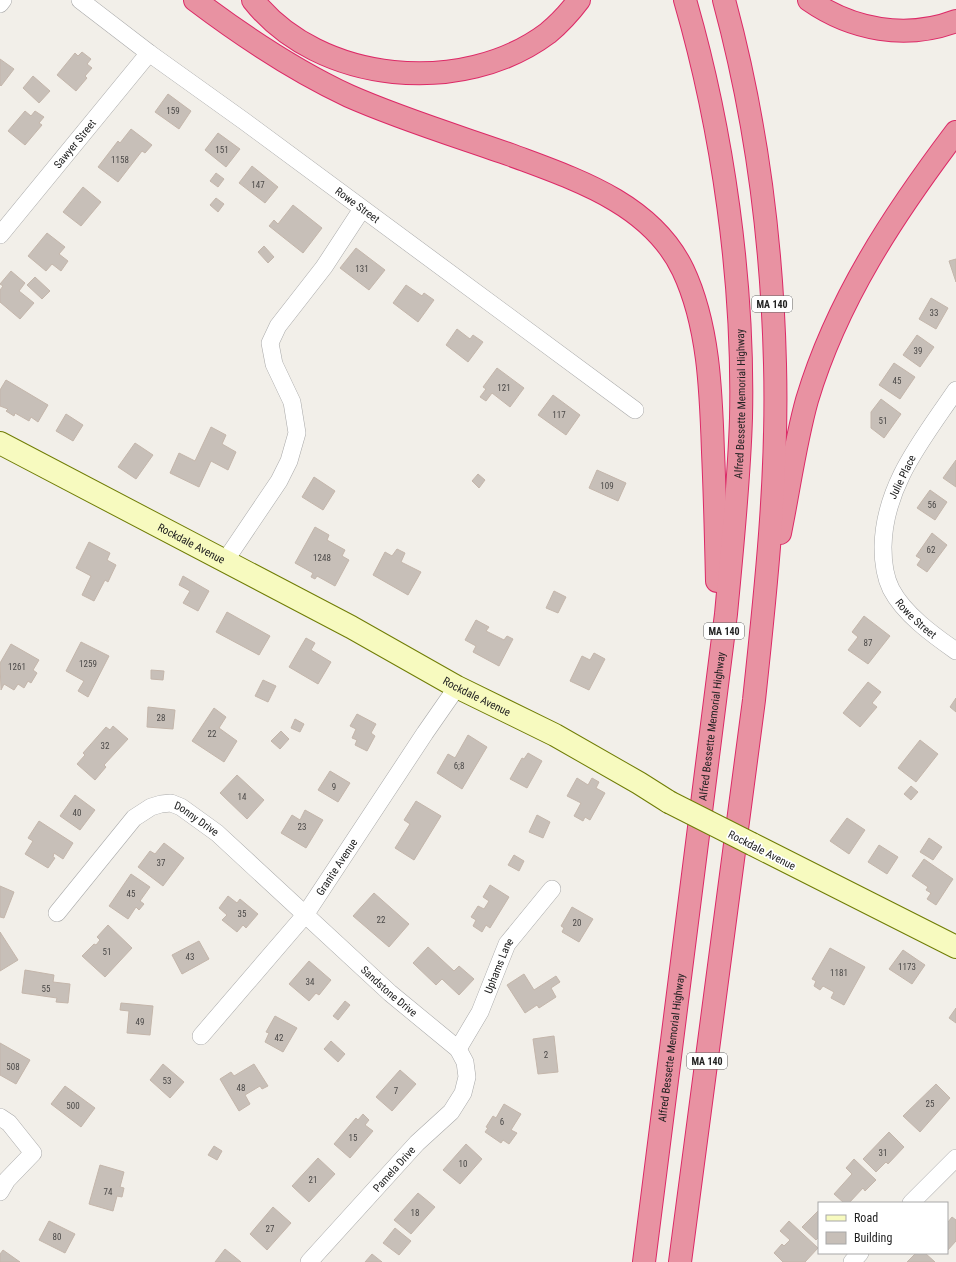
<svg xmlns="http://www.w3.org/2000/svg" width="956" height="1262" font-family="'Roboto Condensed',sans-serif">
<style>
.building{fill:#c7bfb8;stroke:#c4b6ab}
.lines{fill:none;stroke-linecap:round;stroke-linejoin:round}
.minor-casing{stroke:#a9a9a9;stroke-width:18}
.secondary-casing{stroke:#707d05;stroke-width:24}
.motorway-casing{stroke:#dc2a67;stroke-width:24}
.minor{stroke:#fff;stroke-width:17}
.secondary{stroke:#f7fabf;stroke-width:22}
.motorway{stroke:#e892a2;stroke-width:22}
.secondary-bridge-casing{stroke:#707d05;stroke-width:24;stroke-linecap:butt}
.secondary-bridge{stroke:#f7fabf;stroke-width:22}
.labels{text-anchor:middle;stroke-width:3.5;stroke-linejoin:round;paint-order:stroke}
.number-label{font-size:9px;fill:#4b4948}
.shield{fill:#fff;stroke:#646464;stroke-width:1}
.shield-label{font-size:10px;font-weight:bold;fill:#222}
.street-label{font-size:11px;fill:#222;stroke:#fff}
</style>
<rect width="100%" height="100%" fill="#f2efe9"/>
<g class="building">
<polygon points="82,52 91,59 87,64 92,68 85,76 87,78 76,91 57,75 75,53 78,56"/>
<polygon points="0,59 14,69 1,86 0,85"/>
<polygon points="33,76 50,91 39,103 23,88"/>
<polygon points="168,94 191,111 179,129 155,112"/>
<polygon points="25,111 31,116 35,111 44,117 39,123 42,125 25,145 8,131"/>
<polygon points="131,129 152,145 145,153 142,151 118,182 98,167 118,141 120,143"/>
<polygon points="218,133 240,149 226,167 205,150"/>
<polygon points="252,166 278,187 265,203 239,183"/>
<polygon points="216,173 224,179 218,187 210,181"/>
<polygon points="83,187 101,202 81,226 63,212"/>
<polygon points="216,198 224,204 218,212 210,205"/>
<polygon points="293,205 322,228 303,253 269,226 274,220 278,224"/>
<polygon points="47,233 65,247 59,254 68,261 61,271 52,264 46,271 28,256"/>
<polygon points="264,246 274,257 268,263 258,252"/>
<polygon points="356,248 385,270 369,290 340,268"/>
<polygon points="956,259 956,282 949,261"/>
<polygon points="11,271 25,283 19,291 34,303 20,319 0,302 0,290 3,286 0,284"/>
<polygon points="35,277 50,291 42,299 27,285"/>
<polygon points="406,285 422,296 424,293 434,300 418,322 393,303"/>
<polygon points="931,298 948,308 936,329 919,319"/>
<polygon points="457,329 470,339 473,335 483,342 468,362 446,345"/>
<polygon points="917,335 934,347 920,367 903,355"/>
<polygon points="894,363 915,377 900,399 879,385"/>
<polygon points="497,368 524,388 510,407 492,393 486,401 480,397 486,389 483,387"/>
<polygon points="6,380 48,405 38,422 31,417 29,421 15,413 14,416 6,411 8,409 0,406 0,390"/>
<polygon points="553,395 580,415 566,435 538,415"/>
<polygon points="881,399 901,414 884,438 871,428 871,412"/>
<polygon points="66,414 83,425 73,441 56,431"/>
<polygon points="211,427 226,435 222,444 236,452 228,470 211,461 199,487 170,473 179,453 195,461"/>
<polygon points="135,443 153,455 136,479 118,467"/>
<polygon points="956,460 956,487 943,478"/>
<polygon points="597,470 626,483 618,501 589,488"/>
<polygon points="478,474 485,480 479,488 472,481"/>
<polygon points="314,477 335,491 323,510 302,497"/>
<polygon points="930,490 947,502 935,520 917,508"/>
<polygon points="315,527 329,535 327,540 345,550 342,556 349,560 335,586 317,576 315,579 311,577 313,573 295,563"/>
<polygon points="932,533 947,545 927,572 917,565 921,559 916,556"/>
<polygon points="89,542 110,553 107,560 116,565 108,582 105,580 94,601 82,595 91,576 76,568"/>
<polygon points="397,549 405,553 401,562 421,572 408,595 373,575 385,552 392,556"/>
<polygon points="183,576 209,591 198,611 183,603 190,591 179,585"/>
<polygon points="554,591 566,597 558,613 546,608"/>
<polygon points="227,612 270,636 259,655 216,632"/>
<polygon points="864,616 890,636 868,664 848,650 858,637 852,632"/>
<polygon points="476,620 489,627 486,631 504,640 507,636 513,639 499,666 473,652 476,646 465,640"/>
<polygon points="306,638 315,643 311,650 331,662 318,684 289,667"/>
<polygon points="81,642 109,656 88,697 78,691 84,681 66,671"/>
<polygon points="11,644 39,660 33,670 37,673 31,683 28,681 24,688 18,684 14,690 4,684 1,690 0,663"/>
<polygon points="594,653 605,659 589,690 570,681 582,656 590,660"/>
<polygon points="151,670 164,671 163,680 151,679"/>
<polygon points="263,680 276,686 268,702 255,696"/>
<polygon points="868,682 881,692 872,703 877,707 860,727 843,713"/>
<polygon points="956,698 956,712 950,707"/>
<polygon points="148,707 175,710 173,729 147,727"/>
<polygon points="214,708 226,717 219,728 237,741 224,762 192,741"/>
<polygon points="357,714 376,724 371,733 375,736 367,751 355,745 357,740 352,738 356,729 350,726"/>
<polygon points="295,719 304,724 300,732 291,728"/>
<polygon points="113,726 128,739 104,765 106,767 95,780 77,764 85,755 83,753 106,727 110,730"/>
<polygon points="281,731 289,739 280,749 271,741"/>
<polygon points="468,735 487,747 462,789 437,773 448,754 455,758"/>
<polygon points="920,740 938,754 916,782 898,768"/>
<polygon points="528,753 542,761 527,788 510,779 522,758 524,759"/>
<polygon points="330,771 350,783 338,802 318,790"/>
<polygon points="237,775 264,800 247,819 220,793"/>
<polygon points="577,778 588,785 592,778 599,782 596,788 605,793 590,820 585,817 583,821 574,816 581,803 567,796"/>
<polygon points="911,786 918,792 911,800 904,794"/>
<polygon points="75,795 95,810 80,830 60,816"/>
<polygon points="416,801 441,816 414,860 395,848 410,824 404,820"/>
<polygon points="305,810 323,820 306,848 281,833 292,815 300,820"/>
<polygon points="537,815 550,822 543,838 529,832"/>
<polygon points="847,818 865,830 849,854 830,841"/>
<polygon points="39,821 73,843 63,859 54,853 53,857 55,858 48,868 25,854 33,841 28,838"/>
<polygon points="929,838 942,847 933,860 920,852"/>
<polygon points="164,843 184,858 163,886 138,867 150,851 155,854"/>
<polygon points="879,845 898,857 887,874 868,862"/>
<polygon points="514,855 524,861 519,871 508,865"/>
<polygon points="924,859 953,879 936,905 927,899 931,893 926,890 928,887 912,876"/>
<polygon points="131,874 150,887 140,901 144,904 139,910 136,907 128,919 109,906"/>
<polygon points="490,885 509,897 490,928 486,925 482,932 473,926 476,920 471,917 478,906 484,909 489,901 483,897"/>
<polygon points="0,886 14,892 4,918 0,917"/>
<polygon points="374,893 409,924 389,947 353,916"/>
<polygon points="228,896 237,903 240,899 258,914 246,928 243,925 237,932 222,920 227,915 219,908"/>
<polygon points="572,907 593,919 579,942 562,932 564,928 561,926"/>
<polygon points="108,925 132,948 105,977 82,956 94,944 96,945 100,940 97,937"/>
<polygon points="0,932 18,960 0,971"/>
<polygon points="199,941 209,959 182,974 172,955"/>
<polygon points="428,947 454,971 459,966 474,979 459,995 442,979 436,985 413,963"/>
<polygon points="830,948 865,967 844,1005 831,998 834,992 823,986 820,990 814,986 816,981 812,979"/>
<polygon points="903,950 925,965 912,984 889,969"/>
<polygon points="309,961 331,980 319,995 316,993 309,1001 289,984"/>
<polygon points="25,970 54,975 53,982 70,984 68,1003 56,1002 57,998 22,993"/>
<polygon points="524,974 534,990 556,976 560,982 551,988 556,997 539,1008 537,1005 525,1013 507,985"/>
<polygon points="345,1001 350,1005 338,1020 333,1016"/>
<polygon points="121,1003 153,1006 150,1035 127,1033 129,1011 120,1010"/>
<polygon points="956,1008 956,1023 949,1018"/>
<polygon points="275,1016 297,1028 283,1052 265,1042 269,1033 266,1032"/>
<polygon points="554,1036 558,1072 538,1074 533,1039"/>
<polygon points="331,1041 345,1054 338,1062 324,1049"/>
<polygon points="0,1043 30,1060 16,1084 0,1075"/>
<polygon points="163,1064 184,1082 170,1098 150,1080"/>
<polygon points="254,1064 268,1086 262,1089 260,1086 245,1095 250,1104 239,1111 220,1079 231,1072 234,1076"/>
<polygon points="400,1070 416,1084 392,1111 376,1097"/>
<polygon points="936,1084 950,1098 920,1132 903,1116"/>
<polygon points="65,1086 95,1108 81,1127 51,1104"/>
<polygon points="504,1104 521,1114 511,1130 517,1133 509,1144 503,1140 501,1143 485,1132 488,1128 486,1127 493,1116 496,1118"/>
<polygon points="363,1114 369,1120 365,1125 373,1131 350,1158 334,1144 356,1118 358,1120"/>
<polygon points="889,1132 904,1147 888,1164 886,1162 876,1172 863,1159"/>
<polygon points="466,1144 482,1159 460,1184 443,1170"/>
<polygon points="214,1146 222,1151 217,1160 208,1155"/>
<polygon points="318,1158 335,1174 309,1202 292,1186"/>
<polygon points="854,1159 876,1180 865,1191 863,1188 849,1203 844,1203 834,1194 852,1174 846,1168"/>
<polygon points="100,1165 124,1172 120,1187 124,1188 122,1197 117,1196 113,1211 89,1204"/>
<polygon points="418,1193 435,1207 411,1234 394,1220"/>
<polygon points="273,1207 291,1223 267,1250 250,1234"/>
<polygon points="819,1210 819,1237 816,1240 802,1227"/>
<polygon points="952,1217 956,1220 956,1241 947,1251 947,1221 948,1222"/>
<polygon points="49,1221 75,1234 65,1253 39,1240"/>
<polygon points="789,1221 818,1248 805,1262 783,1262 774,1253 782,1244 784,1246 790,1240 780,1231"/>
<polygon points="395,1228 411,1241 399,1255 383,1243"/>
<polygon points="225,1249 241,1262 215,1262"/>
<polygon points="3,1250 20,1262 0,1262 0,1254"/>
<polygon points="916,1253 925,1253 935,1262 907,1262"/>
<polygon points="372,1254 382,1262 365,1262"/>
</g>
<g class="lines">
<g class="minor-casing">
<g id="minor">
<path id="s1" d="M80,0L149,53L244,121L635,410"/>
<polyline points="0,4 3,0"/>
<path id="s2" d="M0,235L149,53"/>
<path id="s3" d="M956,390C923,439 884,485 883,547C883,560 885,577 891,589C904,614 933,635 956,651"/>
<polyline points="225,561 279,481 289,461 297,433 292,402 274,364 270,343 278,326 324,267 362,209"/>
<path id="s4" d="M57,913L134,818L151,807L161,804L171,803L181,807L217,833L390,993L458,1049L465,1062L467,1077L463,1093L451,1112L417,1143L309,1262"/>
<path id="s5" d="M201,1036L305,915L425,733L457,687"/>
<path id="s6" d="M458,1049L480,1012L507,944L552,889"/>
<polyline points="0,1117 9,1123 33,1153 7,1180 0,1192"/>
<polyline points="911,1203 956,1158"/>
<polyline points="852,1262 860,1253"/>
</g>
</g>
<g class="secondary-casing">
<g id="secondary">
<path id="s7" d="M0,443L351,627L457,687L555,735L639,783L669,802"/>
<polyline points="752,844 956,947"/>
</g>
</g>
<g class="motorway-casing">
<g id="motorway">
<path d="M195,0C244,37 293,70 349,96C401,119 457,136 511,155C575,179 651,203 683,270C709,325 711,392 713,452C715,495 716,538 717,581"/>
<path d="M253,0C319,84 463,97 548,33C560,23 570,12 579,0"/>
<path d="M809,0C852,30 906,40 956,21"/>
<path d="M780,533C789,489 795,443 807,400C837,300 894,214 956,132"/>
<path id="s8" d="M644,1262L726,614C732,549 739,484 741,418C744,282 723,131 685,0"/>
<path d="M680,1262L754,700C766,589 778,476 775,364C772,242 756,118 724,0"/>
</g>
</g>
<use href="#minor" class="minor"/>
<use href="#secondary" class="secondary"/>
<use href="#motorway" class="motorway"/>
<g class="secondary-bridge-casing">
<polyline id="secondary-bridge" points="669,802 752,844"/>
</g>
<use href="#secondary-bridge" class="secondary-bridge"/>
</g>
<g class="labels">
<g class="number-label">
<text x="173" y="114">159</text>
<text x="222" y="153">151</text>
<text x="120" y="163">1158</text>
<text x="258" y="188">147</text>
<text x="362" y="272">131</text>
<text x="934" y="316">33</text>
<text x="918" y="354">39</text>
<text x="897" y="384">45</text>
<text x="504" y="391">121</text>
<text x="559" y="418">117</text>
<text x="883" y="424">51</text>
<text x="607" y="489">109</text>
<text x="932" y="508">56</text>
<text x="931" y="553">62</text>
<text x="322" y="561">1248</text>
<text x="868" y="646">87</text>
<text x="88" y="667">1259</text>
<text x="17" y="670">1261</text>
<text x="161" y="721">28</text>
<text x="212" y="737">22</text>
<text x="105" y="749">32</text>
<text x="459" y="769">6;8</text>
<text x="334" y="790">9</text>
<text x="242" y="800">14</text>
<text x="77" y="816">40</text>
<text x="302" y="830">23</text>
<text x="161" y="866">37</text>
<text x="131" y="897">45</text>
<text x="242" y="917">35</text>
<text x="381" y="923">22</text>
<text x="577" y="926">20</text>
<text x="107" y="955">51</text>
<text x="190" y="960">43</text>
<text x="907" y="970">1173</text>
<text x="839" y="976">1181</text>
<text x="310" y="985">34</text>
<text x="46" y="992">55</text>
<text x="140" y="1025">49</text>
<text x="279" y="1041">42</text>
<text x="546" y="1058">2</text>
<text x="13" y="1070">508</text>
<text x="167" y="1084">53</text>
<text x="241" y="1091">48</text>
<text x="396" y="1094">7</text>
<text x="930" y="1107">25</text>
<text x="73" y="1109">500</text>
<text x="502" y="1125">6</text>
<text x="353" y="1141">15</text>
<text x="883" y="1156">31</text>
<text x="463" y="1167">10</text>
<text x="313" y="1183">21</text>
<text x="108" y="1195">74</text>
<text x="415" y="1216">18</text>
<text x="270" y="1232">27</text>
<text x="57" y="1240">80</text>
</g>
<g class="shield">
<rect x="752" y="296" width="40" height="16" rx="3"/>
<rect x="704" y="623" width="40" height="16" rx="3"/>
<rect x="687" y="1053" width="40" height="16" rx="3"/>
</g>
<g class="shield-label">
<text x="772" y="308">MA 140</text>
<text x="724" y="635">MA 140</text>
<text x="707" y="1065">MA 140</text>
</g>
<g class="street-label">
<text dy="4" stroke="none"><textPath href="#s2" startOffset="118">Sawyer Street</textPath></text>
<text dy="4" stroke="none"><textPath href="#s1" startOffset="345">Rowe Street</textPath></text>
<text dy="4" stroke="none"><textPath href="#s8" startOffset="864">Alfred Bessette Memorial Highway</textPath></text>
<text transform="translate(902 477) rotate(-64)" y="4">Julie Place</text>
<text dy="4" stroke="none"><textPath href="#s7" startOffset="216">Rockdale Avenue</textPath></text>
<text dy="4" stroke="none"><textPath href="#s3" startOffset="258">Rowe Street</textPath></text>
<text dy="4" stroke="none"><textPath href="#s7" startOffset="540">Rockdale Avenue</textPath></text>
<text dy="4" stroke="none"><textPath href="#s8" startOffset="540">Alfred Bessette Memorial Highway</textPath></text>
<text dy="4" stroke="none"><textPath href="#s4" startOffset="193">Donny Drive</textPath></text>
<text transform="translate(762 850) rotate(27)" y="4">Rockdale Avenue</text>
<text dy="4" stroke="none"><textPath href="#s5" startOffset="217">Granite Avenue</textPath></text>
<text dy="4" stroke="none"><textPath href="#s6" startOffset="93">Uphams Lane</textPath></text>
<text dy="4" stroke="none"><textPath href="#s4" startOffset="452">Sandstone Drive</textPath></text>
<text dy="4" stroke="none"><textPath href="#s8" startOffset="216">Alfred Bessette Memorial Highway</textPath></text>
<text transform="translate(394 1169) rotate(-48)" y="4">Pamela Drive</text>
</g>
</g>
<rect x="818" y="1202" width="130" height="52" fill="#ffffff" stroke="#a7a7a7"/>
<rect x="826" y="1215" width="20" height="6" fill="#f7fabf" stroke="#a7a7a7"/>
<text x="854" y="1222" font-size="12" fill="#222222">Road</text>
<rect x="826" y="1232" width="20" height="12" fill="#c7bfb8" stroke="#a7a7a7"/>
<text x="854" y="1242" font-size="12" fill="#222222">Building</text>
</svg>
